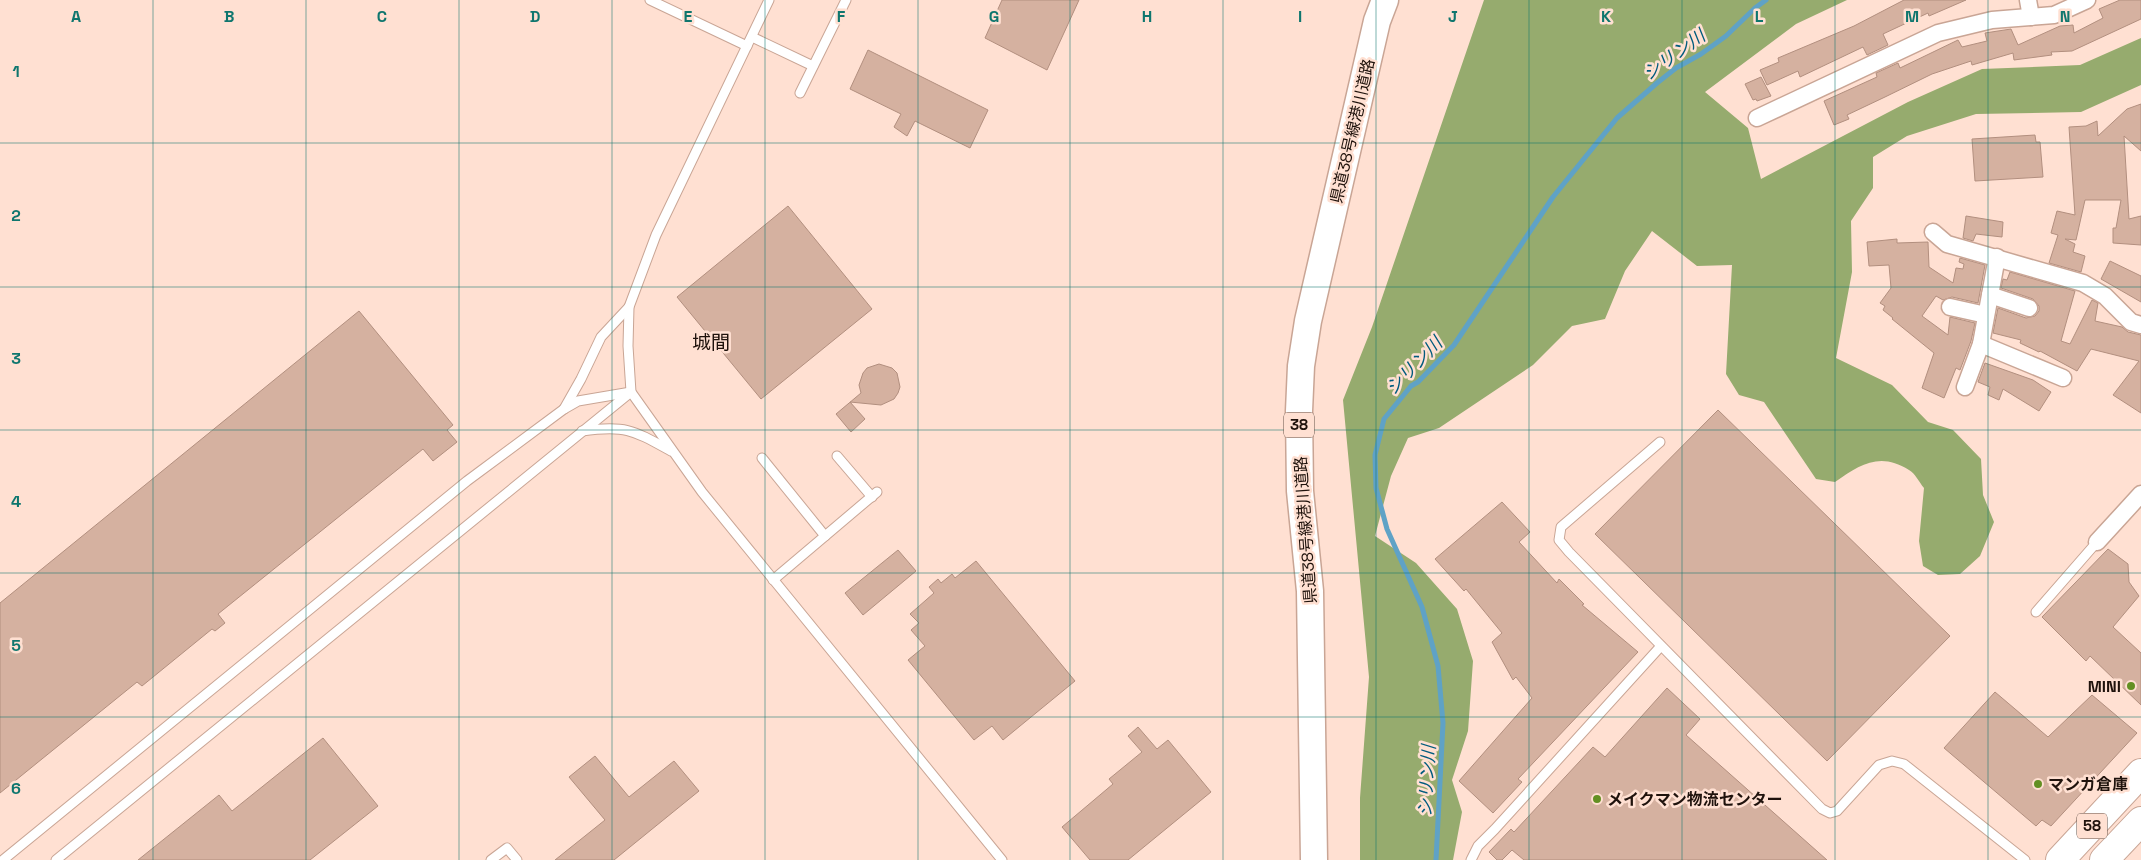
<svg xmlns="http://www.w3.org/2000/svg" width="2141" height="860" font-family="'Space Grotesk','Noto Sans JP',sans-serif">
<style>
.forest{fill:#96ab6e}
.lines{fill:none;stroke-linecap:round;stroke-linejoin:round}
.stream{stroke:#5fa2c6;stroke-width:5}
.building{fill:#d5b1a0;stroke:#b28f7f}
.lane-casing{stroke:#c9a595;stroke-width:11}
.street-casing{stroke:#c9a595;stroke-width:19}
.primary-casing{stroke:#c9a595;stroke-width:29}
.highway-casing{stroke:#c9a595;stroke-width:30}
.lane{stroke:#fff;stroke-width:9}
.street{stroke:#fff;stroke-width:16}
.primary{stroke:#fff;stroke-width:26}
.highway{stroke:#fff;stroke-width:28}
.grid{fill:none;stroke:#0f766e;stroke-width:1;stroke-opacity:0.55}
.poi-dot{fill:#639023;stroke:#ffe0d2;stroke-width:2}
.labels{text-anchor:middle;stroke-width:5;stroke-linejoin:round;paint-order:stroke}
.shield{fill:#ffe0d2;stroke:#625047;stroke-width:1}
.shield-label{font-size:15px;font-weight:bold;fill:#1f120c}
.street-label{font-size:16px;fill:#1f120c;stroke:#ffe0d2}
.poi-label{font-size:16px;font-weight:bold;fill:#1f120c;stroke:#ffe0d2;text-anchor:start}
.water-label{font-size:18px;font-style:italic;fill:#005b7e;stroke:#ffe0d2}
.quarter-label{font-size:19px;fill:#1f120c;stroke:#ffe0d2}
.grid-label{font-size:16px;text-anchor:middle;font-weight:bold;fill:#0f766e;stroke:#ffe0d2;stroke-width:5;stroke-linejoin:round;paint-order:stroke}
</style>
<rect width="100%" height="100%" fill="#ffe0d2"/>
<path class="forest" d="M1484,0H1847L1796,24L1705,92L1748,128L1761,179L1908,102L1982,69L2080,65L2141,38V85L2081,112L1976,114L1907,136L1873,157V188L1851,221L1852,272L1836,358L1892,385L1928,422L1953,430L1981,459L1983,495L1994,522L1980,556L1960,574L1938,575L1923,566L1919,541L1924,488C1919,482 1915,473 1909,470C1880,451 1859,465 1835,482L1816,479L1764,402L1739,395L1726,374L1732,265L1697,266L1652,231L1625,271L1605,319L1572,326L1533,365L1439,428L1408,438L1391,476L1375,536L1416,563L1457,609L1473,661L1468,731L1452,780L1462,812L1453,860H1360V798L1369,677L1343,400L1372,327Z"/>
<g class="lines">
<polyline class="stream" points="1436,860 1443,723 1438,666 1422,607 1387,529 1376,488 1375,455 1384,419 1411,386 1418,382 1454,345 1553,197 1617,118 1657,83 1676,68 1701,54 1726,36 1755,8 1766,0"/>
</g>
<g class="building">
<polygon points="1002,0 1079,0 1047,70 985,38"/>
<polygon points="1904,0 1966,0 1929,16 1928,13 1883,34 1888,45 1867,55 1863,47 1800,77 1798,71 1767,85 1760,70 1779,62 1778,58 1854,26"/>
<polygon points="2120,0 2141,0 2141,19 2072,51 2051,52 2052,55 2014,60 2013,53 1972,65 1971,61 1932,74 1885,97 1847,115 1849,119 1834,125 1824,101 1877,77 1876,73 1898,63 1900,68 1958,40 1962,47 1987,41 1985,33 2011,29 2018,45 2060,26 2073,25 2074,33 2103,18 2099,9"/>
<polygon points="868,50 988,110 970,148 915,121 907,136 894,127 901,114 850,89"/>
<polygon points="1761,77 1771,96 1757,101 1756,99 1753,100 1745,84"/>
<polygon points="2141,104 2141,151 2124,136 2129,219 2141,216 2141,245 2113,243 2113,228 2116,228 2121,200 2085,200 2076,240 2065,239 2075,244 2073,252 2085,256 2081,272 2049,263 2058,235 2051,233 2057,211 2075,215 2069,127 2086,126 2097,121 2098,136 2127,109"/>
<polygon points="2035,135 2036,142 2040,142 2043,177 1975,181 1972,139"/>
<polygon points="788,206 872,309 761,399 677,297"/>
<polygon points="1966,216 2003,222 2002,237 1976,234 1973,241 1963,238"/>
<polygon points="1897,239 1897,243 1928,242 1929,267 1953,283 1956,268 1963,269 1964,264 1959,262 1960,258 1985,265 1978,303 1952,297 1943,300 1936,296 1922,316 1948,335 1950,317 1975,323 1971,341 1960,370 1956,368 1944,398 1922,388 1934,353 1892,319 1893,318 1883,310 1885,306 1880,303 1891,288 1889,265 1869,266 1867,242"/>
<polygon points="2110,261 2141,276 2141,302 2101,279"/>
<polygon points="2010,272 2075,291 2061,341 2070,344 2092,300 2098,303 2095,321 2122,327 2128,332 2141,335 2141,413 2113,395 2139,361 2091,349 2077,371 2040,351 2039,352 2020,343 2021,340 1993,333 1998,308 2026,318 2035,316 2039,311 2039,306 2033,299 2001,288 2003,279 2007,280"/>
<polygon points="359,311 453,425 447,430 457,442 433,461 423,449 218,614 225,623 215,631 212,629 142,686 137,682 0,793 0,603"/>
<polygon points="1985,363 2033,380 2051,392 2039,411 2003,389 1999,400 1988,395 1990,387 1978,382"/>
<polygon points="879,364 892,368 897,373 900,387 898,393 894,399 881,405 850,402 865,419 851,432 836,414 861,393 859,385 863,373 867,368"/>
<polygon points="1718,410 1950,636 1827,761 1595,534"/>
<polygon points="1502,502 1530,532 1519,542 1557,583 1559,579 1584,604 1582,605 1638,652 1518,779 1522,782 1493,813 1459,781 1532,698 1516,677 1513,680 1492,642 1502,633 1466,589 1464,591 1435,559"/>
<polygon points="2108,549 2128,564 2129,582 2139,596 2113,627 2141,653 2141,705 2090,656 2086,661 2042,617"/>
<polygon points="898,550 916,571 863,615 845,593"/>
<polygon points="976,561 1075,681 1003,740 992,726 974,740 908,660 925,646 911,630 919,623 910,614 934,593 929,587 938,579 941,583 952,574 955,578"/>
<polygon points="1667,688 1700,719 1686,735 1827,860 1524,860 1512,850 1502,860 1497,860 1489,852 1511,829 1514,832 1593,747 1605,757"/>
<polygon points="1995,692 2048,737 2092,695 2137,733 2051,826 2042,820 2036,826 1944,748"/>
<polygon points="1138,727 1157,749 1168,740 1211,792 1128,860 1090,860 1062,827 1113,784 1109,779 1142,752 1128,736"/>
<polygon points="323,738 378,806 310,860 138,860 219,795 232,811"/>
<polygon points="595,756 629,797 674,761 699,791 614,860 555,860 605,820 569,777"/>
</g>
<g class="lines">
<g class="lane-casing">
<g id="lane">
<polyline points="650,0 747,46"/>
<polyline points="769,0 656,235 629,307 628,346 631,392 702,492 1002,860"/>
<polyline points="752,37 813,66"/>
<polyline points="800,93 846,0"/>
<polyline points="564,409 581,379 601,337 629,307"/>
<path d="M582,431C626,425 633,430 671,451"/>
<polyline points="1660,442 1561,527 1559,540 1569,552 1822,809 1830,813 1837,811 1879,765 1892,761 1904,764 2025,860"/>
<polyline points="837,456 872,497"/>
<polyline points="762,458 825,536"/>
<polyline points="773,580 877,492"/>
<polyline points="2036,612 2097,542"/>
<polyline points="3,860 467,481 564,409 578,401 631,392"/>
<polyline points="56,860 631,392"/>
<polyline points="491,860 507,848 517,860"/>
<polyline points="1471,860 1478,846 1495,829 1661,646"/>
</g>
</g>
<g class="street-casing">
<g id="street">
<polyline points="2028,0 2031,17"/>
<polyline points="1757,118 1938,33 1992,20 2054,15 2087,0"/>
<polyline points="1933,232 1947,244 2083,283 2105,296 2131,322 2141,325"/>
<polyline points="1990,295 2029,308"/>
<polyline points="1950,307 1986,315"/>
<polyline points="1981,344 2063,378"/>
<polyline points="1965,387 1981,344 1997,257"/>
<polyline points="2097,542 2141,494"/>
</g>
</g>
<g class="primary-casing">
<polyline id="primary" points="1314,860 1310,591 1300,491 1299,411 1301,366 1308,321 1377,21 1385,0"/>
</g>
<g class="highway-casing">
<g id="highway">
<polyline points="2060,860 2141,773"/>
<polyline points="2104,860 2141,821"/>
</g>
</g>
<use href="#lane" class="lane"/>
<use href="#street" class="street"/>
<use href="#primary" class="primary"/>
<use href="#highway" class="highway"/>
</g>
<path class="grid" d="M153,0V860M306,0V860M459,0V860M612,0V860M765,0V860M918,0V860M1070,0V860M1223,0V860M1376,0V860M1529,0V860M1682,0V860M1835,0V860M1988,0V860M0,143H2141M0,287H2141M0,430H2141M0,573H2141M0,717H2141"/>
<g class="poi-dot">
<circle cx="2131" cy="686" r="5"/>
<circle cx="2038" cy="784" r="5"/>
<circle cx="1597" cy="799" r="5"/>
</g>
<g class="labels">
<g class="shield">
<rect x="1284" y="412.5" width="30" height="25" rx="4"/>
<rect x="2077" y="813.5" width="30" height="25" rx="4"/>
</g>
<g class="shield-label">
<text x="1299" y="430">38</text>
<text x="2092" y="831">58</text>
</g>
<g class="street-label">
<text transform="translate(1352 131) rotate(-77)" y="6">県道38号線港川道路</text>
<text transform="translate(1305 530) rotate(-94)" y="6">県道38号線港川道路</text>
</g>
<g class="poi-label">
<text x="2121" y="692" text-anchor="end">MINI</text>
<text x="2048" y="790">マンガ倉庫</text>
<text x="1607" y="805">メイクマン物流センター</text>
</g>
<g class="water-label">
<text transform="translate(1674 55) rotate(-36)" y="6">シリン川</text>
<text transform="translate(1414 366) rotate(-46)" y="6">シリン川</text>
<text transform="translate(1427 781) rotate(-87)" y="6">シリン川</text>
</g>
<g class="quarter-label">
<text x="711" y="349">城間</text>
</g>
</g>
<g class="grid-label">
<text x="76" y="22">A</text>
<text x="229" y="22">B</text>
<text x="382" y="22">C</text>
<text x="535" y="22">D</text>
<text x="688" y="22">E</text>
<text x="841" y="22">F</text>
<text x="994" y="22">G</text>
<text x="1147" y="22">H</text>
<text x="1300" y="22">I</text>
<text x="1453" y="22">J</text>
<text x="1606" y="22">K</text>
<text x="1759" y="22">L</text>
<text x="1912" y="22">M</text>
<text x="2065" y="22">N</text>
<text x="16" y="77">1</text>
<text x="16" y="221">2</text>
<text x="16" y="364">3</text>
<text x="16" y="507">4</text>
<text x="16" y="651">5</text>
<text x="16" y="794">6</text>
</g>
</svg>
